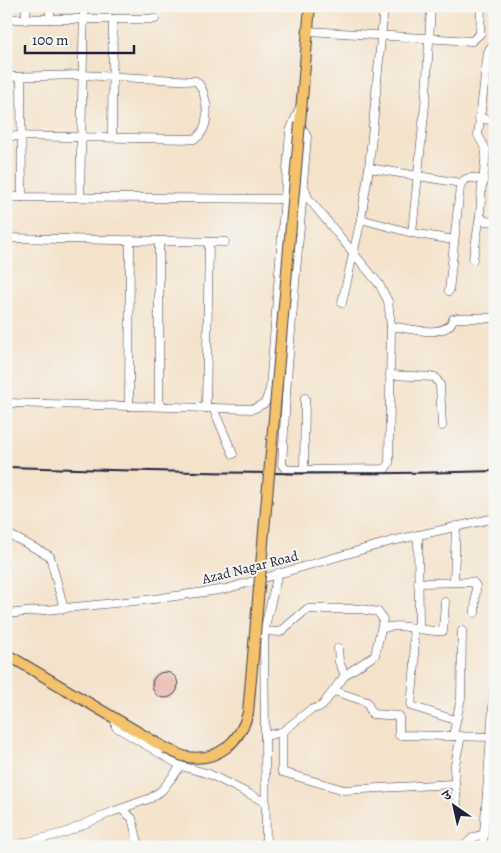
<svg xmlns="http://www.w3.org/2000/svg" width="501" height="853" font-family="Alegreya,'Noto Serif Devanagari',serif">
<style>
.building{fill:#e6a599}
.lines{fill:none;stroke-linecap:round;stroke-linejoin:round}
.minor-casing{stroke:#423f51;stroke-width:9}
.major-casing{stroke:#423f51;stroke-width:12}
.minor{stroke:#fff;stroke-width:8}
.major{stroke:#f3c26a;stroke-width:10}
.rail{stroke:#22223b;stroke-width:2}
.major-bridge-casing{stroke:#423f51;stroke-width:12;stroke-linecap:butt}
.major-bridge{stroke:#f3c26a;stroke-width:10}
.labels{text-anchor:middle;stroke-width:4;stroke-linejoin:round;paint-order:stroke}
.street-label{font-size:14px;fill:#22223b;stroke:#f6f6f2}
</style>
<rect width="100%" height="100%" fill="#f6f6f2"/>
<filter id="ink" filterUnits="userSpaceOnUse"><feTurbulence type="fractalNoise" baseFrequency=".02" numOctaves="2"/><feDisplacementMap in="SourceGraphic" scale="10" xChannelSelector="R" yChannelSelector="G"/><feConvolveMatrix kernelMatrix="1 2 1 2 8 2 1 2 1" color-interpolation-filters="sRGB"/></filter>
<filter id="wash" filterUnits="userSpaceOnUse"><feTurbulence type="fractalNoise" baseFrequency=".0096" numOctaves="4" result="noise"/><feDisplacementMap in="SourceGraphic" scale="20" xChannelSelector="R" yChannelSelector="G"/><feGaussianBlur stdDeviation="1.12" result="paint"/><feColorMatrix in="noise" values="0 0 0 0 0 0 0 0 0 0 0 0 0 0 0 0 0 1.4 0 .05"/><feComposite in="paint" operator="in"/></filter>
<g filter="url(#wash)">
<rect width="100%" height="100%" fill="#f4e2cb"/>
<g id="blocks">
<circle class="building" cx="165" cy="685" r="13"/>
</g>
</g>
<g filter="url(#ink)">
<use href="#blocks" fill-opacity="0" stroke="#423f51" stroke-width="1"/>
<g class="lines">
<g class="minor-casing">
<g id="minor">
<polyline points="26,6 26,20"/>
<polyline points="6,19 155,19"/>
<polyline points="50,19 50,6"/>
<polyline points="308,31 472,41 480,34 481,6"/>
<path d="M6,77L82,75L196,81C209,92 212,132 194,139L6,136"/>
<polyline points="21,77 22,197"/>
<polyline points="479,118 495,121"/>
<polyline points="300,123 307,137 303,183 308,198 379,284 388,301 391,326 389,463 385,469 293,470 287,470 282,465 287,378 303,190"/>
<polyline points="112,137 113,19"/>
<polyline points="369,168 461,183"/>
<polyline points="483,184 486,150 478,135 488,52 490,48 495,46"/>
<polyline points="6,197 285,199"/>
<polyline points="80,197 84,6"/>
<polyline points="361,219 412,233 454,240"/>
<polyline points="412,233 426,95 431,6"/>
<polyline points="6,238 225,242"/>
<polyline points="473,259 480,216"/>
<path d="M449,291L460,187C463,176 474,176 482,181L480,216L485,221L495,222"/>
<polyline points="342,303 361,219 369,168 384,6"/>
<path d="M391,326C408,328 447,340 453,319L458,318H495"/>
<polyline points="390,375 435,377 440,385 442,426"/>
<polyline points="6,403 253,409 265,403 270,389 290,131 300,107"/>
<polyline points="129,406 130,240"/>
<polyline points="159,406 159,241"/>
<polyline points="206,408 209,242"/>
<polyline points="213,408 233,454"/>
<polyline points="304,470 305,398"/>
<polyline points="6,533 50,556 64,609"/>
<polyline points="418,535 419,628"/>
<polyline points="454,582 456,526"/>
<polyline points="418,583 473,582 476,586 475,613"/>
<polyline points="6,614 154,599 226,589 392,541 495,518"/>
<polyline points="413,628 415,664 411,706 455,720"/>
<polyline points="264,631 280,632 307,609 361,609 378,612 383,619 381,629"/>
<polyline points="338,648 339,662 345,675"/>
<polyline points="334,691 367,702 372,714 399,716 399,735 491,737"/>
<polyline points="115,720 116,727 181,766 209,774 265,802"/>
<polyline points="282,732 282,772 344,790 453,784"/>
<path d="M265,736L282,732L310,710L322,706L345,675L375,655L381,629C401,621 424,633 443,631L445,602"/>
<polyline points="453,736 461,698 462,631"/>
<polyline points="457,806 454,769 461,736"/>
<polyline points="121,809 132,818 139,847"/>
<polyline points="23,843 64,833 112,812 151,798 162,790 181,766"/>
<polyline points="266,847 264,631 278,573"/>
<polyline points="463,847 474,837 484,834"/>
<polyline points="483,847 495,679"/>
</g>
</g>
<g class="major-casing">
<g id="major">
<polyline points="300,123 310,6"/>
<polyline points="6,654 165,748"/>
</g>
</g>
<use href="#minor" class="minor"/>
<use href="#major" class="major"/>
<path class="rail" d="M6,467C169,472 332,476 495,471"/>
<g class="major-bridge-casing">
<path id="major-bridge" d="M165,748C172,751 180,756 187,757C219,762 240,741 248,713L300,123"/>
</g>
<use href="#major-bridge" class="major-bridge"/>
</g>
</g>
<g class="labels">
<g class="street-label">
<text transform="translate(250 567) rotate(-14)" y="5">Azad Nagar Road</text>
</g>
</g>
<rect width="501" height="853" fill="none" stroke="#f6f6f2" stroke-width="25"/>
<g transform="translate(454 806) rotate(326)" stroke="#f6f6f2" stroke-width="4" paint-order="stroke">
<path d="M0-4L9 19L0 12L-9 19Z" fill="#22223b"/>
<text y="-8" font-size="14" font-weight="bold" text-anchor="middle" fill="#22223b">उ</text>
</g>
<path d="M25 45v8h109v-8" fill="none" stroke="#22223b" stroke-width="2.5"/>
<text x="32" y="45" font-size="15" fill="#22223b" stroke="#f6f6f2" stroke-width="4" paint-order="stroke">100 m</text>
</svg>
